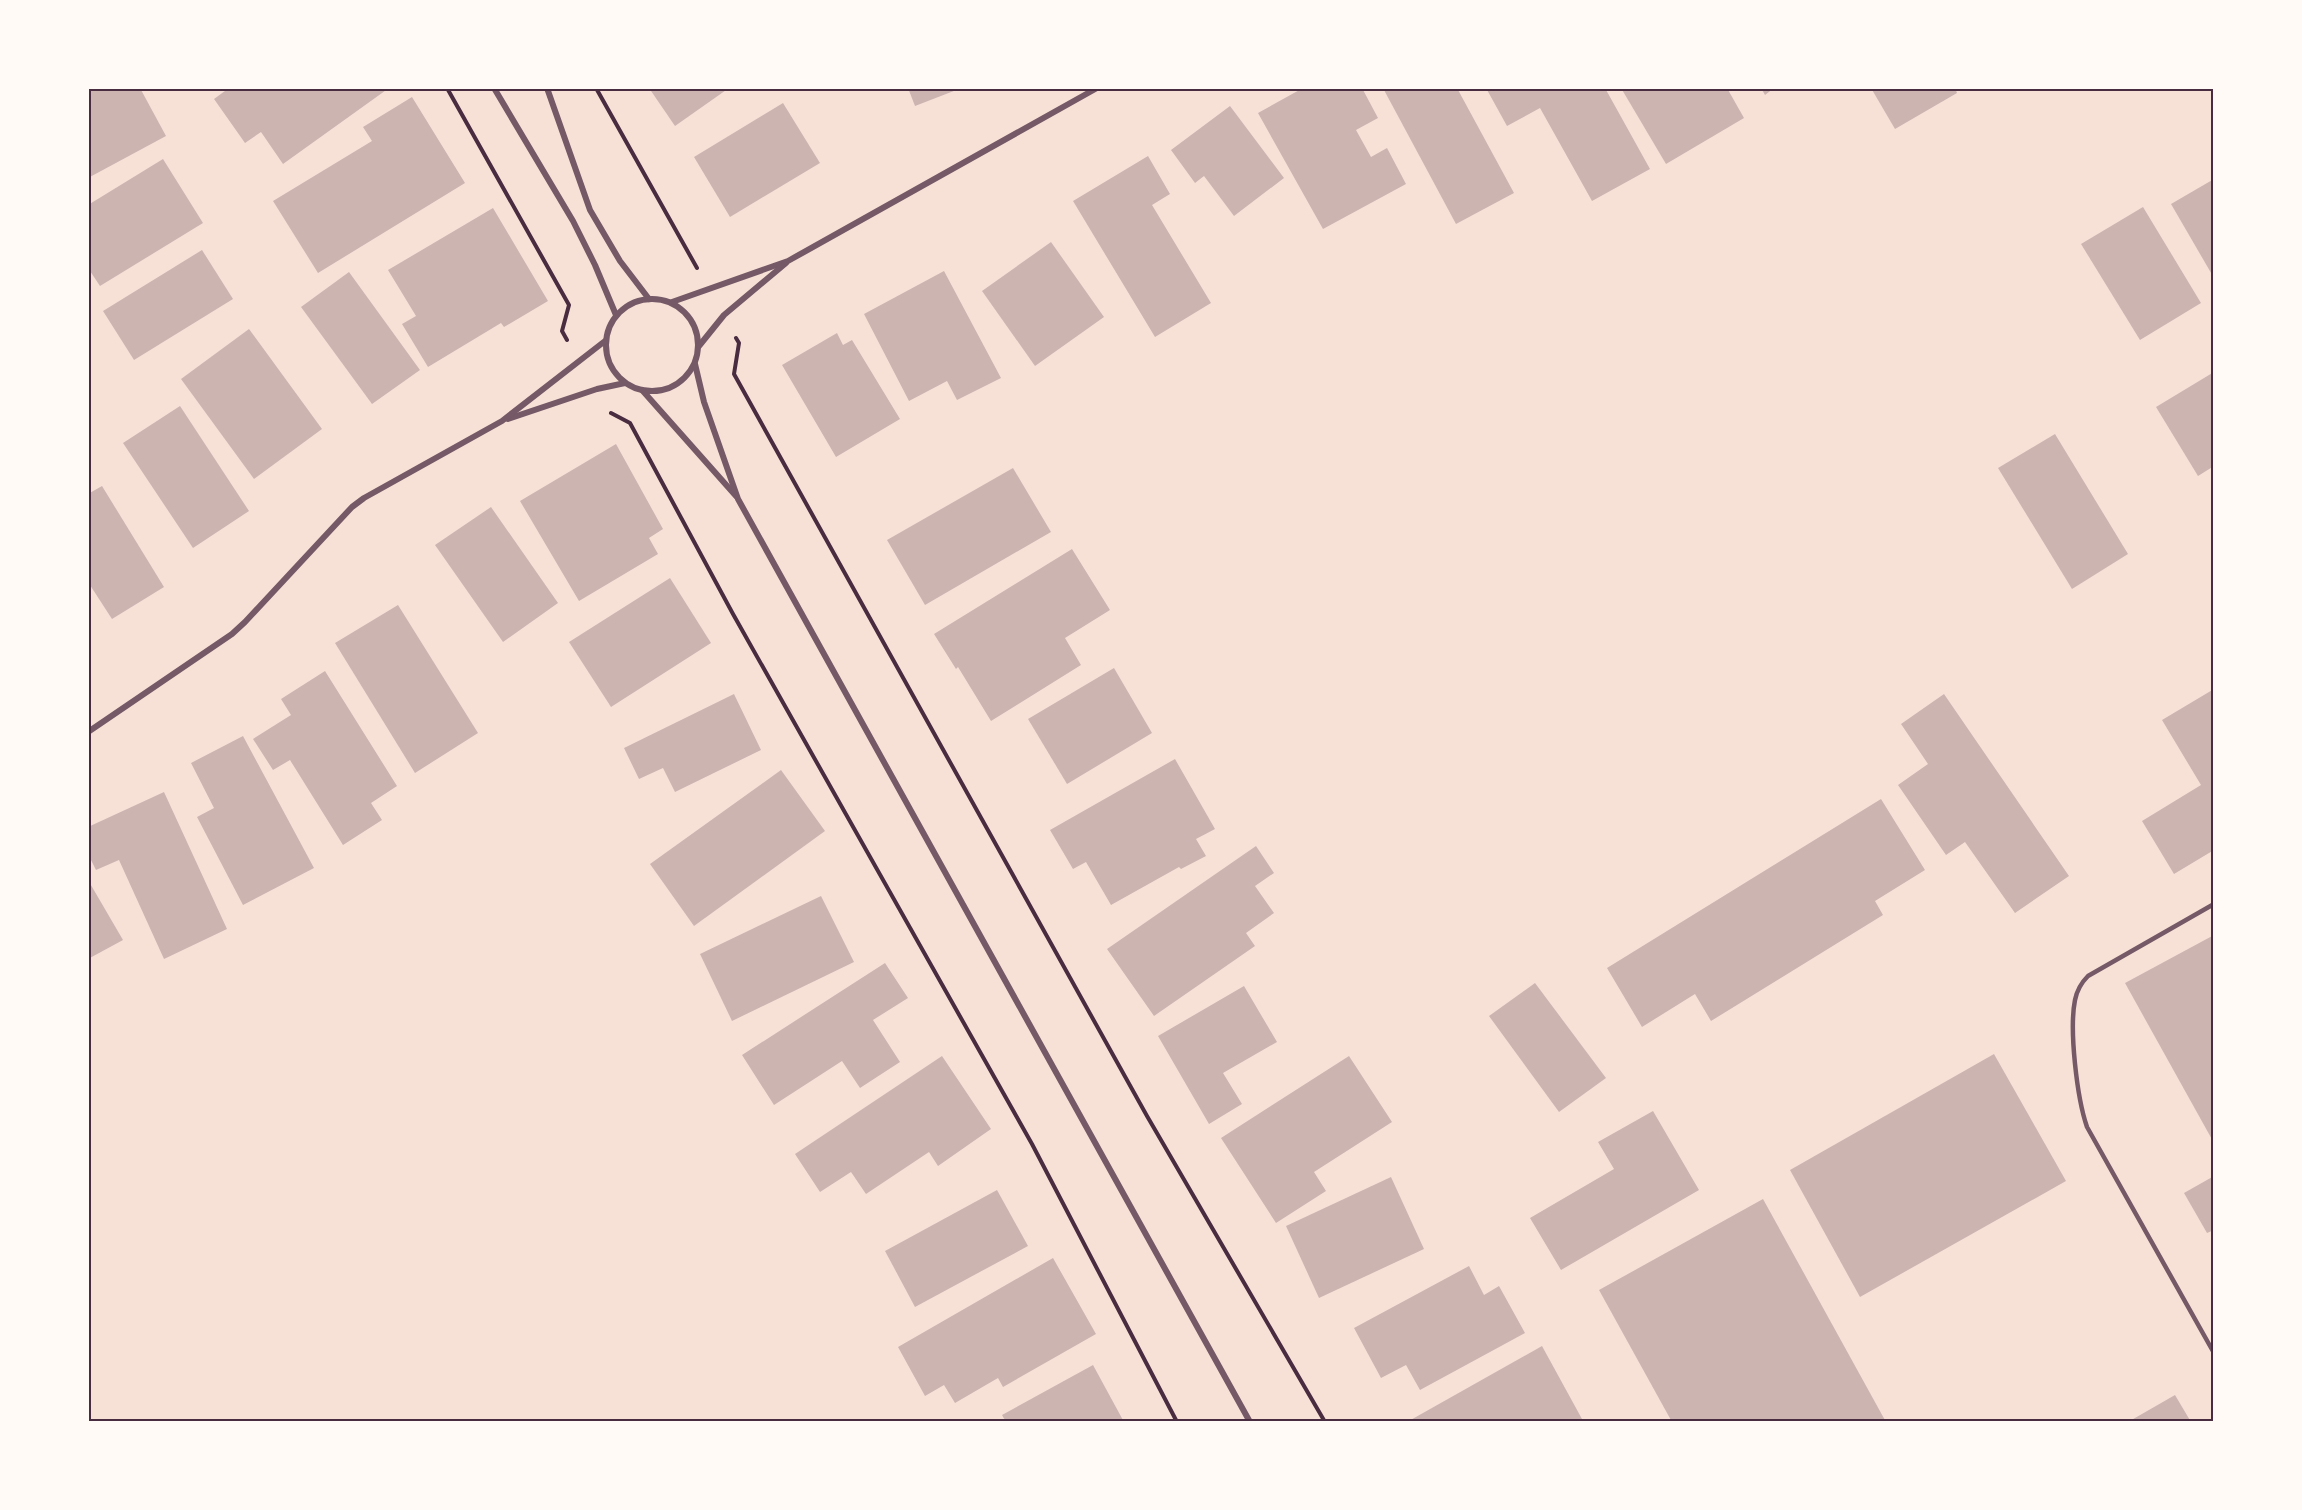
<svg xmlns="http://www.w3.org/2000/svg" width="2302" height="1510" font-family="'Sofia Sans Condensed',sans-serif">
<style>
.building{fill:#ccb4b1}
.lines{fill:none;stroke-linecap:round;stroke-linejoin:round}
.path{stroke:#4a2c40;stroke-width:4}
.service{stroke:#755966;stroke-width:4.5}
.minor{stroke:#755966;stroke-width:6}
.neatline{fill:none;stroke:#4a2c40;stroke-width:2}
</style>
<rect width="100%" height="100%" fill="#f7e1d7"/>
<g class="building">
<polygon points="91,88 140,88 166,136 88,178 88,90"/>
<polygon points="229,88 389,88 283,164 261,132 245,143 214,99"/>
<polygon points="649,88 729,88 675,126"/>
<polygon points="908,88 959,88 959,89 915,106"/>
<polygon points="1303,88 1362,88 1378,118 1356,130 1371,157 1387,148 1406,184 1323,229 1258,113"/>
<polygon points="1387,88 1457,88 1514,193 1456,224 1384,90"/>
<polygon points="1486,88 1605,88 1650,169 1592,201 1540,108 1507,126"/>
<polygon points="1621,88 1727,88 1744,118 1666,164"/>
<polygon points="1761,88 1774,88 1765,95"/>
<polygon points="1871,88 1955,88 1957,93 1895,129"/>
<polygon points="412,97 465,183 318,273 273,201 372,141 363,127"/>
<polygon points="783,103 820,163 730,217 694,157"/>
<polygon points="1230,106 1284,178 1234,216 1204,176 1195,183 1171,150"/>
<polygon points="1148,156 1170,194 1152,205 1211,303 1155,337 1073,201"/>
<polygon points="163,159 203,223 100,286 88,268 88,205"/>
<polygon points="2214,179 2214,278 2171,204"/>
<polygon points="2143,207 2201,303 2140,340 2081,244"/>
<polygon points="493,208 548,301 504,327 501,323 428,367 402,324 416,316 388,270"/>
<polygon points="1051,242 1104,317 1035,366 982,291"/>
<polygon points="202,250 233,299 134,360 103,311"/>
<polygon points="944,271 1001,378 957,400 947,381 909,401 864,314"/>
<polygon points="349,272 420,370 372,404 301,307"/>
<polygon points="249,329 322,429 254,479 181,379"/>
<polygon points="837,333 843,345 852,340 900,419 836,457 782,365"/>
<polygon points="2214,372 2214,466 2198,476 2156,407"/>
<polygon points="180,406 249,511 193,548 123,443"/>
<polygon points="2055,434 2128,554 2072,589 1998,468"/>
<polygon points="616,444 663,529 649,538 658,554 579,601 520,501"/>
<polygon points="1013,468 1051,532 925,605 887,540"/>
<polygon points="102,486 164,587 112,619 88,582 88,494"/>
<polygon points="491,507 558,603 503,642 435,545"/>
<polygon points="1072,549 1110,610 1065,638 1081,665 991,721 958,667 956,669 934,634"/>
<polygon points="670,578 711,643 611,707 569,642"/>
<polygon points="398,605 478,733 415,773 335,643"/>
<polygon points="1114,668 1152,733 1067,784 1028,719"/>
<polygon points="325,671 397,786 371,803 382,820 343,845 290,760 273,770 253,739 291,715 281,699"/>
<polygon points="2214,689 2214,850 2174,874 2142,821 2201,785 2162,720"/>
<polygon points="734,694 761,750 675,792 663,768 639,779 624,748"/>
<polygon points="1944,694 2069,876 2015,913 1965,842 1946,855 1898,785 1928,764 1901,724"/>
<polygon points="243,736 314,868 243,905 197,817 214,808 191,763"/>
<polygon points="1175,759 1215,829 1196,839 1206,856 1181,869 1179,867 1111,905 1086,862 1073,869 1050,830"/>
<polygon points="781,770 825,831 694,926 650,864"/>
<polygon points="164,792 227,929 164,959 119,860 96,870 88,854 88,827"/>
<polygon points="1881,799 1925,870 1875,901 1883,915 1711,1021 1695,994 1642,1027 1607,968"/>
<polygon points="1256,846 1274,873 1255,886 1274,913 1246,933 1255,946 1154,1016 1107,949"/>
<polygon points="88,880 123,940 88,959"/>
<polygon points="821,896 854,962 732,1021 700,954"/>
<polygon points="2214,935 2214,1143 2125,983"/>
<polygon points="885,963 908,998 873,1020 900,1062 860,1088 842,1061 774,1105 742,1055"/>
<polygon points="1535,983 1606,1078 1559,1112 1489,1016"/>
<polygon points="1244,986 1277,1042 1223,1073 1242,1104 1209,1124 1158,1036"/>
<polygon points="1994,1054 2066,1181 1860,1297 1790,1170"/>
<polygon points="942,1056 991,1129 938,1166 929,1152 866,1194 851,1172 820,1192 795,1154"/>
<polygon points="1349,1056 1392,1122 1314,1172 1326,1191 1276,1223 1221,1138"/>
<polygon points="1653,1111 1699,1190 1561,1270 1530,1218 1614,1169 1598,1142"/>
<polygon points="2214,1176 2214,1230 2207,1233 2184,1193"/>
<polygon points="1391,1177 1424,1249 1319,1298 1286,1226"/>
<polygon points="997,1190 1028,1246 915,1307 885,1251"/>
<polygon points="1763,1199 1886,1422 1672,1422 1599,1290"/>
<polygon points="1053,1258 1096,1334 1003,1387 998,1378 955,1403 944,1385 925,1396 898,1347"/>
<polygon points="1469,1266 1484,1295 1499,1286 1525,1333 1420,1390 1406,1365 1381,1378 1354,1328"/>
<polygon points="1542,1346 1582,1419 1577,1422 1407,1422"/>
<polygon points="1093,1365 1124,1422 1006,1422 1002,1415"/>
<polygon points="2175,1395 2191,1422 2128,1422"/>
</g>
<g class="lines">
<g class="path">
<polyline points="447,88 569,305 562,331 567,340"/>
<polyline points="596,88 697,268"/>
<polyline points="736,338 739,343 734,374 1147,1116 1325,1422"/>
<polyline points="611,413 630,423 733,614 1032,1144 1177,1422"/>
</g>
<path class="service" d="M2214,904L2088,976C2081,983 2077,990 2075,1000C2069,1030 2077,1098 2087,1127L2214,1353"/>
<g class="minor">
<polyline points="494,88 573,221 595,265 616,315"/>
<polyline points="547,88 590,210 620,261 649,299"/>
<circle cx="652" cy="345" r="46"/>
<polyline points="672,302 788,261 1097,88"/>
<polyline points="699,346 724,315 786,263"/>
<polyline points="695,364 704,402 738,499 1250,1422"/>
<polyline points="642,390 736,496"/>
<polyline points="508,419 597,389 625,383"/>
<polyline points="88,732 232,634 245,622 352,507 364,498 502,421 605,341"/>
</g>
</g>
<rect width="2302" height="1510" fill="none" stroke="#fffaf5" stroke-width="180"/>
<rect x="90" y="90" width="2122" height="1330" class="neatline"/>
</svg>
